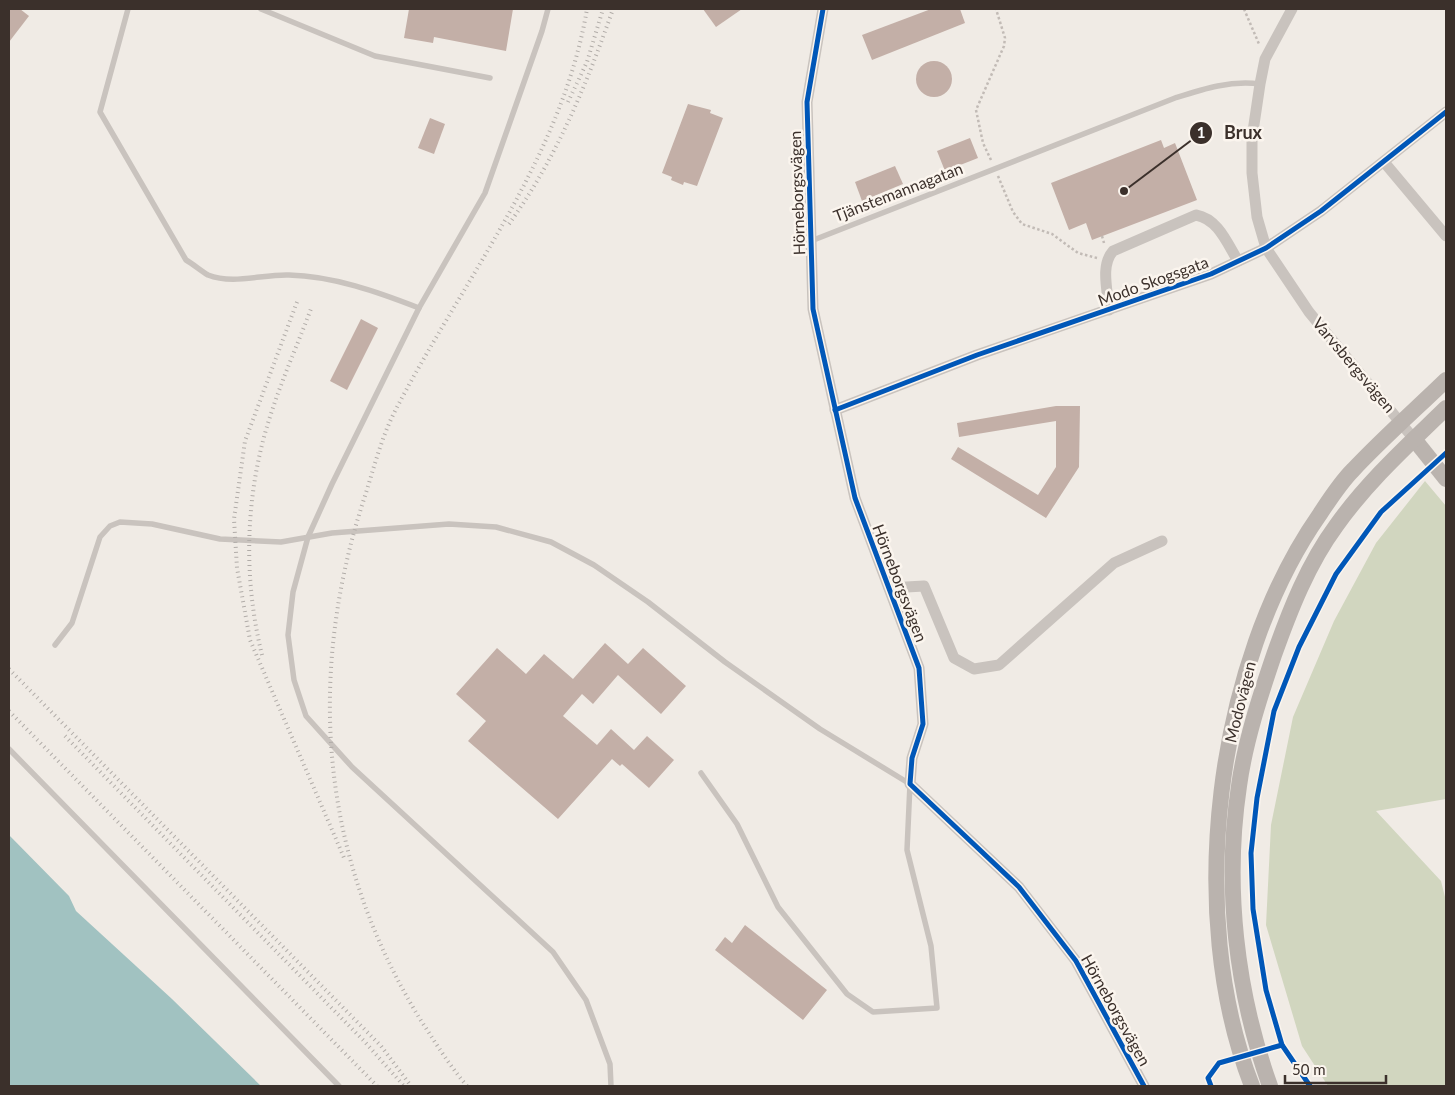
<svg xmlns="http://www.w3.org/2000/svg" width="1455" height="1095" font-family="Lato,sans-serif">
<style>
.green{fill:#d1d6bf}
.water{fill:#a1c2c1}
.building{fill:#c3afa7}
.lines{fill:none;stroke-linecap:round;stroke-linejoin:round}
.path{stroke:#c2bbb6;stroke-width:2.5;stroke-dasharray:2.5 2.5;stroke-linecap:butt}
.lane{stroke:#c9c3be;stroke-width:5.5}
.street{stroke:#c9c3be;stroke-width:11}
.secondary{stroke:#bab3ae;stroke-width:16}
.rail{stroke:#b1aca8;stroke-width:4;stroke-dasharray:1 4;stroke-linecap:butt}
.cycleway-casing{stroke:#fbf5ee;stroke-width:8}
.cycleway{stroke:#0057b8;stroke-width:5}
.labels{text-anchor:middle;stroke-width:5;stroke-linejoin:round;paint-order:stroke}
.street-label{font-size:16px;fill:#3b302b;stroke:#fbf5ee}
.leader{fill:none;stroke:#3b302b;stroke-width:2}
.callout-dot{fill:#3b302b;stroke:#fbf5ee;stroke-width:2}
.mark-label{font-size:15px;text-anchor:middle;font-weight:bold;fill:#fff}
.callout-label{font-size:18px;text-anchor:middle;font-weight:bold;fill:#3b302b;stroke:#fbf5ee;stroke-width:5;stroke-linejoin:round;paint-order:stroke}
</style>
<rect width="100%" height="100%" fill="#f0ebe5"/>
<polygon class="green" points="1425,481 1446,506 1446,799 1376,811 1441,881 1446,901 1446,1086 1328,1086 1302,1046 1266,925 1271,825 1293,717 1334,621 1376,543"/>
<polygon class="water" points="9,835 69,896 76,911 172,999 261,1086 9,1086"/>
<g class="building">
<polygon points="9,9 20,9 29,16 9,42"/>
<polygon points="409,9 513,9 506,51 434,37 433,43 404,38"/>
<polygon points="703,9 742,9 716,27"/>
<polygon points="931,9 960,9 965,23 872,60 862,35"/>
<circle cx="934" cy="79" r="18"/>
<polygon points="688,104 711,110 710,113 723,118 697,186 684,182 683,185 671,180 672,177 662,173"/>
<polygon points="430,118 445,124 434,154 418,148"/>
<polygon points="970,138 978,158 945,171 937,151"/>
<polygon points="1161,140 1164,148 1175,143 1197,200 1092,240 1086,223 1069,230 1051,183"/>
<polygon points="895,166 903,184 862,201 855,182"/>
<polygon points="361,319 378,328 347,390 330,381"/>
<polygon points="1056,406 1080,406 1079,467 1046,518 951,459 958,447 1038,495 1056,467 1056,421 959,437 957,423"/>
<polygon points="605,643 628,664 643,648 686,686 661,714 618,675 593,704 582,694 563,716 597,745 611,729 634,750 647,736 674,760 649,788 622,764 620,766 612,759 558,819 468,741 486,721 456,694 497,648 526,674 544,654 573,679"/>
<polygon points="745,925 827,990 803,1020 715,950 725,937 732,943"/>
</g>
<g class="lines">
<g class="path">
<polyline points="1244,9 1259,44"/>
<polyline points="991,160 983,143 976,110 1004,46 1005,38 996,9"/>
<polyline points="998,176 1013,212 1022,224 1052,234 1078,253 1097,258"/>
<polyline points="1102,236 1104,243"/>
</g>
<g class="lane">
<path d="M128,9L100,112L186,260C193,264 201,271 208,275C233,285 263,274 289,275C333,276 378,292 419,308"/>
<polyline points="261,9 375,56 490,78"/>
<polyline points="548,9 542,31 485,193 419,308 332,484 308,537 293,592 288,635 294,680 306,716 352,767 553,952 586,1000 610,1064 611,1086"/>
<path d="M811,241L1175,98C1203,89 1230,80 1260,84"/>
<polyline points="55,645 72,623 100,537 110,526 120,522 152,524 220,539 281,542 332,533 449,524 496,527 551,542 594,565 648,602 725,662 820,729 910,784 907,850 931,946 937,1008 873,1012 847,994 778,907 737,824 701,773"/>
<polyline points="9,749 339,1086"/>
</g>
<g class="street">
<polyline points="823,9 807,102 813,309 855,498 919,668 923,724 912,758 910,784 1019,887 1076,961 1144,1086"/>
<polyline points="1292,9 1265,59 1260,84 1252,138 1252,173 1257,217 1266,248 1309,312 1414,439"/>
<polyline points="1384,162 1446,236"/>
<path d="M1109,310C1108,291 1100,266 1113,251L1196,215C1218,219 1227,243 1238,261"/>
<polyline points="835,410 977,355 1211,274 1266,248 1321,211 1446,112"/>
<polyline points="889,588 924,586 954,658 974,669 999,665 1114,563 1162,541"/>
</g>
<g class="secondary">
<polyline points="1414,439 1446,479"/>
<path d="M1252,1086C1185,915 1215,664 1320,514C1330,499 1340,483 1353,470C1382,439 1415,410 1446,380"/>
<path d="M1270,1086C1236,991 1224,886 1239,786C1245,742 1260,696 1274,655C1290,610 1308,564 1336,526C1367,482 1408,445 1446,408"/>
</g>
<g class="rail">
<polyline points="568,102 587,62 603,9"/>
<path d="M509,224C557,157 586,86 613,9"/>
<polyline points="297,302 245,441 234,519 237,568 250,640 345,860"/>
<path d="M262,655C243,578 245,496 269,420C281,381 298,344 312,306"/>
<polyline points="9,669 381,1046 411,1086"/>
<polyline points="9,711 377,1086"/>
<polyline points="65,736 364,1041 404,1086"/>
<path d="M467,1086C449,1065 435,1042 420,1019C321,858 306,680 363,502C373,472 380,441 394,413C462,281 562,158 587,9"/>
</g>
<g class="cycleway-casing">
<g id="cycleway">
<polyline points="823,9 807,102 813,309 855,498 919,668 923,724 912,758 910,784 1019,887 1076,961 1144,1086"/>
<polyline points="835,410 977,355 1211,274 1266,248 1321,211 1446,112"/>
<polyline points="1211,1086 1208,1078 1219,1063 1282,1045"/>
<polyline points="1310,1086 1282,1045 1266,990 1253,909 1251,853 1257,798 1274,711 1299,647 1336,574 1381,512 1446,453"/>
</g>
</g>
<use href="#cycleway" class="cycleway"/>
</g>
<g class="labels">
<g class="street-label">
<text transform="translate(898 192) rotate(-21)" y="6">Tjänstemannagatan</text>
<text transform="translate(797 193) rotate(-92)" y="6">Hörneborgsvägen</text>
<text transform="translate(1153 281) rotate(-20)" y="6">Modo Skogsgata</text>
<text transform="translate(1354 365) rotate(50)" y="6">Varvsbergsvägen</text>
<text transform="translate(900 583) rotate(69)" y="6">Hörneborgsvägen</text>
<text transform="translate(1240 702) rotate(-76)" y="6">Modovägen</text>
<text transform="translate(1116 1010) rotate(61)" y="6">Hörneborgsvägen</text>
</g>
</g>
<path class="leader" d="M1124 191L1201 133"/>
<g class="callout-dot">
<circle cx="1124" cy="191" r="5"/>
<circle cx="1201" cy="133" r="12"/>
</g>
<g class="mark-label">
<text x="1201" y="138">1</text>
</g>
<g class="callout-label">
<text x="1243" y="139">Brux</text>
</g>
<rect width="1455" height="1095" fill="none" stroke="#3b302b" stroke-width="20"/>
<path d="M1285 1075v8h101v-8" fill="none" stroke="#3b302b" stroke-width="2.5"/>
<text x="1292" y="1075" font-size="15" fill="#3b302b" stroke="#fbf5ee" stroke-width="4" paint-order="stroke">50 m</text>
</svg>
